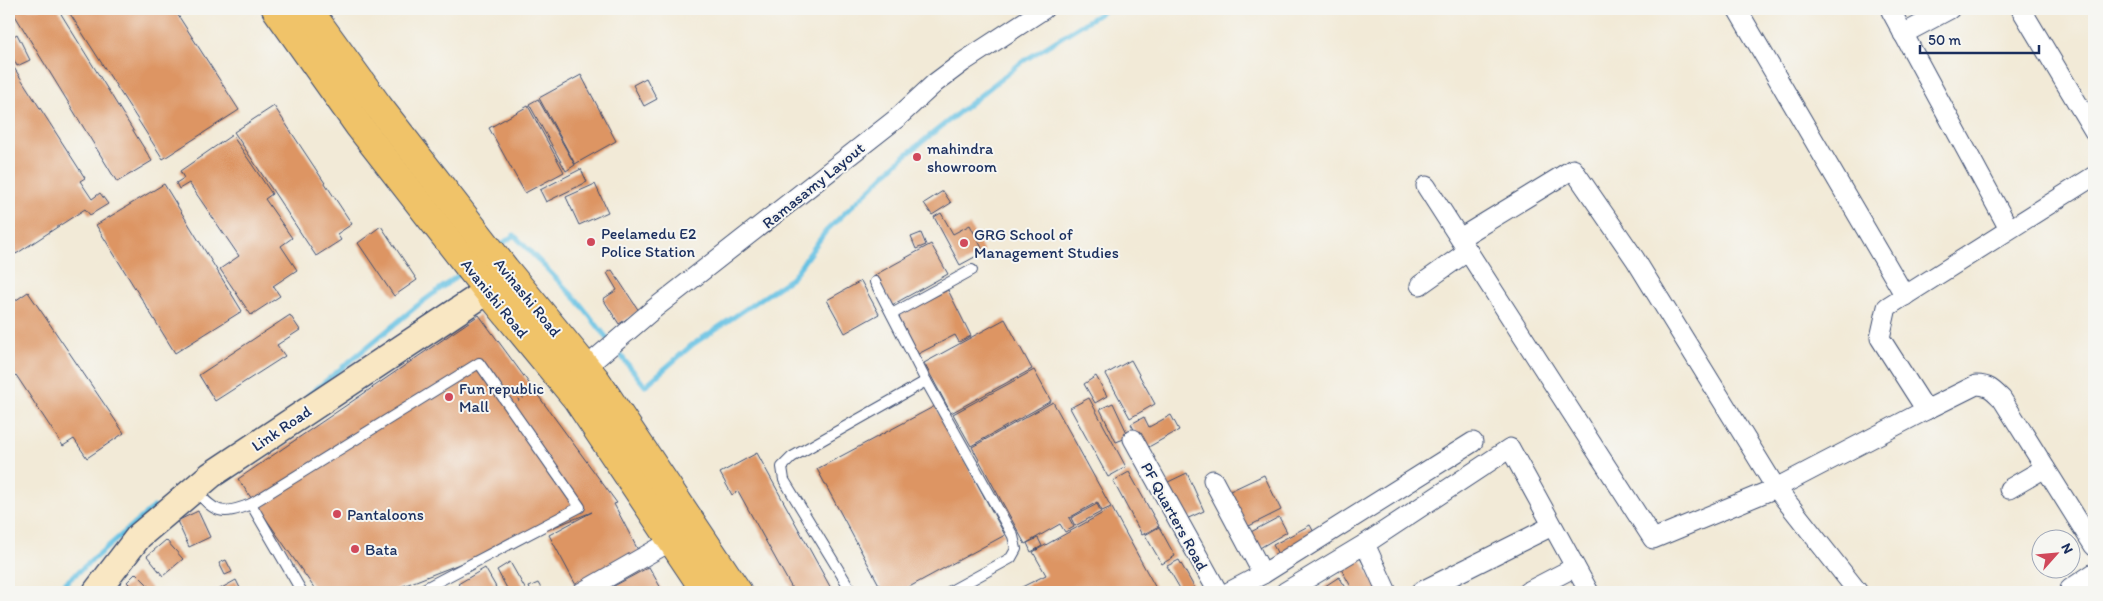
<svg xmlns="http://www.w3.org/2000/svg" width="2103" height="601" font-family="Itim,sans-serif">
<style>
.lines{fill:none;stroke-linecap:round;stroke-linejoin:round}
.stream{stroke:#65c1e3;stroke-width:5}
.building{fill:#dd9564}
.lane-casing{stroke:#3b4b70;stroke-width:12}
.street-casing{stroke:#3b4b70;stroke-width:21}
.secondary-casing{stroke:#3b4b70;stroke-width:29}
.primary-casing{stroke:#3b4b70;stroke-width:30}
.path{stroke:#3b4b70;stroke-width:3;stroke-dasharray:1 4;stroke-linecap:butt}
.lane{stroke:#fff;stroke-width:10}
.street{stroke:#fff;stroke-width:19}
.secondary{stroke:#f9e7c3;stroke-width:26}
.primary{stroke:#f0c369;stroke-width:28}
.poi-dot{fill:#d1495b;stroke:#f6f6f2;stroke-width:2}
.labels{text-anchor:middle;stroke-width:4;stroke-linejoin:round;paint-order:stroke}
.poi-label{font-size:16px;fill:#1b2f5e;stroke:#f6f6f2;text-anchor:start}
.street-label{font-size:16px;fill:#1b2f5e;stroke:#f6f6f2}
</style>
<rect width="100%" height="100%" fill="#f6f6f2"/>
<filter id="ink" filterUnits="userSpaceOnUse"><feTurbulence type="fractalNoise" baseFrequency=".02" numOctaves="2"/><feDisplacementMap in="SourceGraphic" scale="10" xChannelSelector="R" yChannelSelector="G"/><feConvolveMatrix kernelMatrix="1 2 1 2 8 2 1 2 1" color-interpolation-filters="sRGB"/></filter>
<filter id="wash" filterUnits="userSpaceOnUse"><feTurbulence type="fractalNoise" baseFrequency=".0096" numOctaves="4" result="noise"/><feDisplacementMap in="SourceGraphic" scale="20" xChannelSelector="R" yChannelSelector="G"/><feGaussianBlur stdDeviation="1.12" result="paint"/><feColorMatrix in="noise" values="0 0 0 0 0 0 0 0 0 0 0 0 0 0 0 0 0 1.4 0 .05"/><feComposite in="paint" operator="in"/></filter>
<g filter="url(#wash)">
<rect width="100%" height="100%" fill="#f2ead7"/>
<g class="lines">
<g class="stream">
<polyline points="498,247 514,235 577,300 645,386 692,345 792,278 826,231 902,158 1022,62 1107,9"/>
<polyline points="309,395 418,305 463,272"/>
<polyline points="57,592 63,585 154,507"/>
</g>
</g>
<g id="blocks">
<g class="building">
<polygon points="11,9 58,9 152,161 117,182"/>
<polygon points="67,9 174,9 239,110 163,159"/>
<polygon points="17,34 30,60 17,66 9,50 9,39"/>
<polygon points="9,60 85,178 80,181 92,199 100,193 108,204 90,215 85,209 16,254 9,243"/>
<polygon points="581,75 616,141 575,164 539,98"/>
<polygon points="646,78 657,99 644,106 633,85"/>
<polygon points="538,99 575,165 566,171 529,104"/>
<polygon points="274,106 352,224 337,234 341,240 316,256 234,132"/>
<polygon points="528,106 564,172 525,193 489,128"/>
<polygon points="232,135 272,194 265,199 292,238 281,246 297,270 273,286 280,296 251,315 220,269 239,256 189,183 179,189 176,183 184,178 180,171"/>
<polygon points="581,169 587,182 546,202 540,190"/>
<polygon points="164,184 242,311 175,353 96,225"/>
<polygon points="595,184 608,212 579,225 566,197"/>
<polygon points="943,191 951,203 932,215 924,203"/>
<polygon points="941,213 953,234 970,225 984,252 960,265 934,217"/>
<polygon points="381,226 417,280 394,296 358,243"/>
<polygon points="921,233 926,245 916,249 911,237"/>
<polygon points="931,244 948,274 892,305 875,275"/>
<polygon points="612,270 639,311 619,324 603,299 617,290 607,273"/>
<polygon points="861,281 879,314 845,333 827,300"/>
<polygon points="948,290 971,336 959,342 955,335 918,354 898,315"/>
<polygon points="28,292 124,433 87,458 74,439 63,446 16,375 9,380 9,305"/>
<polygon points="290,315 300,330 277,345 285,356 215,401 199,375"/>
<polygon points="479,315 617,503 614,504 640,554 577,587 549,535 592,512 388,592 317,592 238,479"/>
<polygon points="1005,319 1032,369 951,413 924,363"/>
<polygon points="1131,360 1155,404 1130,418 1106,374"/>
<polygon points="1034,370 1051,401 971,446 953,414"/>
<polygon points="1096,376 1107,396 1095,403 1084,384"/>
<polygon points="1089,398 1126,467 1108,477 1070,408"/>
<polygon points="1053,402 1111,507 1102,511 1097,502 1069,518 1074,527 1065,532 1060,524 1025,544 972,447"/>
<polygon points="1113,403 1129,437 1116,442 1100,409"/>
<polygon points="935,406 1005,535 900,592 883,592 817,469"/>
<polygon points="1171,415 1179,430 1145,449 1131,424 1144,417 1149,427"/>
<polygon points="757,453 833,592 794,592 738,491 732,495 720,473"/>
<polygon points="1129,472 1159,526 1142,535 1113,481"/>
<polygon points="1187,473 1204,511 1184,520 1166,483"/>
<polygon points="1264,475 1281,510 1247,527 1230,491"/>
<polygon points="1097,504 1101,512 1075,526 1071,518"/>
<polygon points="1112,508 1158,592 1012,592 1046,575 1033,552"/>
<polygon points="198,511 210,537 189,547 177,521"/>
<polygon points="1279,517 1287,532 1258,549 1249,533"/>
<polygon points="1310,525 1317,538 1280,558 1273,545"/>
<polygon points="1159,527 1175,556 1162,564 1145,535"/>
<polygon points="1038,538 1042,546 1031,552 1027,543"/>
<polygon points="166,540 183,559 163,576 147,556"/>
<polygon points="1360,558 1374,583 1382,592 1354,592 1341,569"/>
<polygon points="226,560 232,572 225,575 219,563"/>
<polygon points="1179,560 1197,592 1182,592 1167,566"/>
<polygon points="510,562 527,592 509,592 497,570"/>
<polygon points="649,567 662,590 657,592 603,592"/>
<polygon points="485,568 496,587 487,592 464,592 458,584"/>
<polygon points="136,573 151,588 147,592 137,592 127,582"/>
<polygon points="1339,577 1349,592 1321,592 1319,590"/>
<polygon points="236,580 242,592 219,592 218,590"/>
<polygon points="538,583 543,592 531,592 529,587"/>
<polygon points="129,584 135,592 118,592"/>
</g>
</g>
</g>
<g filter="url(#ink)">
<use href="#blocks" fill-opacity="0" stroke="#3b4b70" stroke-width="1"/>
<g class="lines">
<g class="lane-casing">
<g id="lane">
<polyline points="875,282 926,381 1013,536 1016,549 1011,558 949,592"/>
<polyline points="892,314 972,270"/>
<path d="M195,490C216,513 221,516 251,504L479,363L580,507L418,592"/>
<polyline points="251,504 302,592"/>
<polyline points="852,592 784,480 782,467 792,457 926,381"/>
</g>
</g>
<g class="street-casing">
<g id="street">
<polyline points="1737,9 1905,296"/>
<polyline points="1893,9 1891,11 2009,229"/>
<polyline points="2021,9 2094,131"/>
<polyline points="1903,34 1950,9"/>
<polyline points="1426,186 1653,539 1776,488 1635,259 1573,169 1460,238"/>
<polyline points="1420,285 1468,251"/>
<polyline points="586,367 655,308 896,119 935,83 963,62 1044,9"/>
<path d="M1926,410L1976,385C1989,385 1993,390 2002,399L2094,546"/>
<polyline points="1133,439 1218,592"/>
<polyline points="1213,480 1263,574"/>
<polyline points="2009,489 2045,468"/>
<polyline points="1365,544 1387,592"/>
<polyline points="2070,589 2094,573"/>
<polyline points="582,592 673,540"/>
<polyline points="1229,592 1263,574 1473,442"/>
<polyline points="1285,592 1365,544 1510,448 1589,592"/>
<polyline points="1420,592 1552,526"/>
<polyline points="1527,592 1575,567"/>
<polyline points="1858,592 1776,488 1926,410 1880,338 1887,307 2094,176"/>
</g>
</g>
<g class="secondary-casing">
<polyline id="secondary" points="96,592 139,536 211,475 489,290"/>
</g>
<g class="primary-casing">
<g id="primary">
<polyline points="276,9 359,126 483,285 576,398 706,592"/>
<polyline points="308,9 379,107 505,269 596,380 738,592"/>
</g>
</g>
<polyline class="path" points="518,400 541,387"/>
<use href="#lane" class="lane"/>
<use href="#street" class="street"/>
<use href="#secondary" class="secondary"/>
<use href="#primary" class="primary"/>
</g>
</g>
<g class="poi-dot">
<circle cx="917" cy="157" r="5"/>
<circle cx="591" cy="242" r="5"/>
<circle cx="964" cy="243" r="5"/>
<circle cx="449" cy="397" r="5"/>
<circle cx="337" cy="514" r="5"/>
<circle cx="355" cy="549" r="5"/>
</g>
<g class="labels">
<g class="poi-label">
<text x="927" y="154">mahindra<tspan x="927" dy="18">showroom</tspan></text>
<text x="601" y="239">Peelamedu E2<tspan x="601" dy="18">Police Station</tspan></text>
<text x="974" y="240">GRG School of<tspan x="974" dy="18">Management Studies</tspan></text>
<text x="459" y="394">Fun republic<tspan x="459" dy="18">Mall</tspan></text>
<text x="347" y="520">Pantaloons</text>
<text x="365" y="555">Bata</text>
</g>
<g class="street-label">
<text transform="translate(813 185) rotate(-39)" y="6">Ramasamy Layout</text>
<text transform="translate(528 297) rotate(51)" y="6">Avinashi Road</text>
<text transform="translate(495 298) rotate(51)" y="6">Avanishi Road</text>
<text transform="translate(281 428) rotate(-34)" y="6">Link Road</text>
<text transform="translate(1175 516) rotate(61)" y="6">PF Quarters Road</text>
</g>
</g>
<rect width="2103" height="601" fill="none" stroke="#f6f6f2" stroke-width="30"/>
<g transform="translate(2056 554) rotate(63)"><circle r="24" fill="#f6f6f2" stroke="#9ea6b7"/>
<path d="M0-4L9 19L0 12L-9 19Z" fill="#d1495b"/>
<text y="-8" font-size="14" font-weight="bold" text-anchor="middle" fill="#1b2f5e">N</text>
</g>
<path d="M1920 45v8h119v-8" fill="none" stroke="#1b2f5e" stroke-width="2.5"/>
<text x="1928" y="45" font-size="15" fill="#1b2f5e" stroke="#f6f6f2" stroke-width="4" paint-order="stroke">50 m</text>
</svg>
